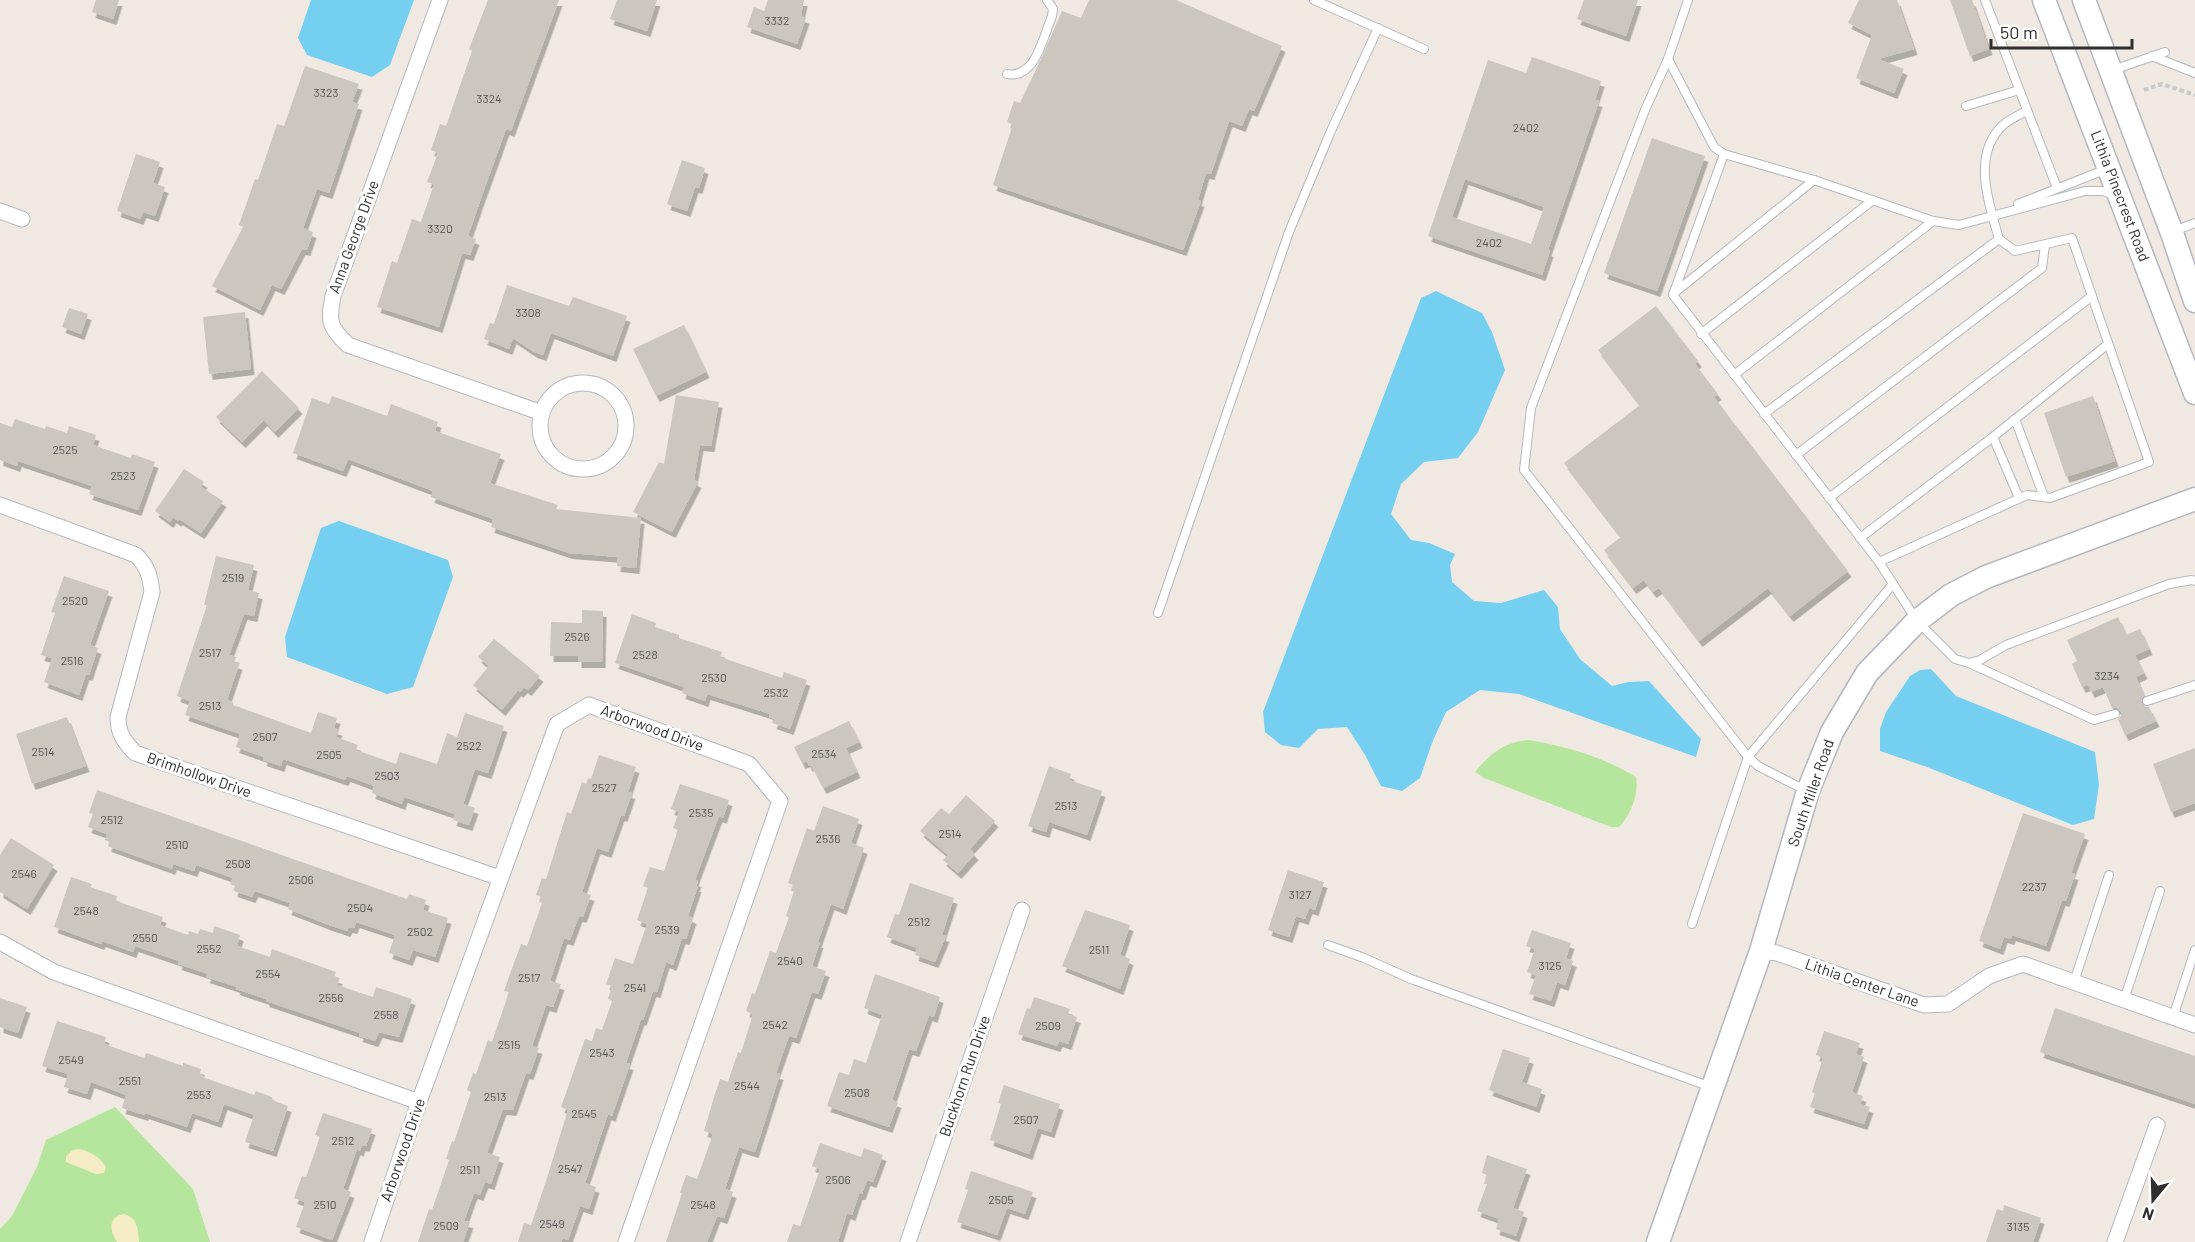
<svg xmlns="http://www.w3.org/2000/svg" width="2195" height="1242" font-family="Barlow,sans-serif">
<style>
.green{fill:#b6e59e}
.sand{fill:#f3ecc5}
.water{fill:#75cff0}
.building{fill:#cbc7bf;fill-rule:evenodd;filter:url(#shadow)}
.lines{fill:none;stroke-linecap:round;stroke-linejoin:round}
.lane-casing{stroke:#b4b7c1;stroke-width:10}
.street-casing{stroke:#b4b7c1;stroke-width:17}
.secondary-casing{stroke:#b4b7c1;stroke-width:25}
.path{stroke:#c9c9c9;stroke-width:4;stroke-dasharray:4.5 3;stroke-linecap:butt}
.lane{stroke:#fff;stroke-width:8}
.street{stroke:#fff;stroke-width:15}
.secondary{stroke:#fff;stroke-width:22}
.labels{text-anchor:middle;stroke-width:6;stroke-linejoin:round;paint-order:stroke}
.number-label{font-size:12px;fill:#555452}
.street-label{font-size:15px;fill:#2e2e2e;stroke:#fff}
</style>
<defs>
<filter id="shadow"><feDropShadow dx="3.5" dy="6" stdDeviation="0" flood-color="#0004"/></filter>
</defs>
<rect width="100%" height="100%" fill="#efe9e1"/>
<g class="green">
<path d="M1528,740C1566,746 1603,757 1636,777C1639,794 1631,814 1619,827H1611L1484,778L1475,772C1490,754 1504,742 1528,740Z"/>
<polygon points="115,1107 193,1189 210,1242 0,1242 0,1229 12,1216 37,1167 46,1140"/>
</g>
<g class="sand">
<path d="M80,1149C91,1152 100,1157 106,1167L104,1173L96,1174L66,1162V1156L73,1150Z"/>
<path d="M124,1214C138,1218 138,1229 139,1242H117C110,1231 107,1217 124,1214Z"/>
</g>
<g class="water">
<polygon points="311,0 414,0 390,65 372,77 307,55 298,38"/>
<polygon points="1436,291 1482,313 1492,332 1505,370 1478,432 1458,458 1424,462 1401,484 1391,514 1411,540 1429,543 1455,554 1450,565 1452,582 1474,601 1501,603 1544,590 1558,607 1560,629 1580,659 1612,686 1628,682 1649,681 1701,739 1696,757 1519,694 1480,690 1446,712 1432,743 1420,778 1402,791 1381,786 1365,755 1347,727 1318,729 1299,748 1281,745 1265,732 1263,712 1421,298"/>
<polygon points="339,521 448,560 453,577 413,687 387,694 287,657 285,637 321,528"/>
<polygon points="1931,669 1956,696 2095,752 2099,785 2094,819 2073,825 1927,767 1880,751 1880,729 1886,712 1910,676 1920,670"/>
</g>
<g class="building">
<polygon points="96,0 119,0 113,19 92,12"/>
<polygon points="488,0 559,0 511,131 506,129 480,201 468,236 476,239 470,255 462,253 439,327 377,307 392,261 397,263 412,219 421,222 434,184 427,182 438,153 431,150 440,124 446,126 472,51 469,49"/>
<polygon points="617,0 657,0 647,31 610,19"/>
<polygon points="768,0 804,0 801,16 806,18 797,44 747,27 754,7 764,11"/>
<polygon points="1089,0 1176,0 1282,46 1254,111 1249,109 1242,126 1229,121 1211,174 1206,173 1198,200 1201,201 1183,250 993,185 1013,124 1007,122 1014,101 1020,103 1042,57 1062,11 1081,18"/>
<polygon points="1584,0 1638,0 1626,36 1577,19"/>
<polygon points="1859,0 1897,0 1914,49 1878,59 1904,69 1894,93 1856,78 1872,35 1848,23"/>
<polygon points="1950,0 1972,0 1989,49 1970,56"/>
<path d="M1532,57L1601,81L1595,100L1599,101L1548,250L1550,251L1542,275L1428,236L1488,60L1526,73ZM1465,179L1544,207L1531,244L1452,217Z"/>
<polygon points="305,66 359,84 352,102 359,104 329,193 317,189 303,228 313,232 307,250 302,249 281,289 272,285 260,310 212,286 243,227 239,225 255,179 258,180 277,124 284,126"/>
<polygon points="1652,138 1705,156 1657,291 1604,273"/>
<polygon points="136,154 160,162 153,183 165,187 155,216 143,212 140,219 117,211"/>
<polygon points="682,160 705,168 699,188 695,187 687,211 667,204"/>
<polygon points="507,285 569,306 573,297 627,316 613,356 551,333 543,355 534,352 513,338 509,349 484,339 490,323 494,324"/>
<polygon points="1656,306 1698,361 1695,364 1718,394 1714,397 1848,571 1790,616 1768,588 1699,641 1659,588 1653,592 1644,580 1633,588 1604,550 1621,537 1564,463 1640,405 1598,350"/>
<polygon points="69,308 88,314 81,334 62,327"/>
<polygon points="245,312 251,369 209,374 203,317"/>
<polygon points="684,325 706,372 656,396 633,349"/>
<polygon points="262,371 299,408 275,432 264,420 242,442 216,417"/>
<polygon points="676,395 719,402 711,446 700,445 694,480 698,482 672,532 633,512 659,462 664,464"/>
<polygon points="332,396 387,416 391,404 438,422 435,431 501,454 490,483 558,505 556,509 641,518 636,568 617,566 618,557 569,553 491,527 493,519 431,497 433,491 348,459 343,471 293,453 312,398 329,404"/>
<polygon points="2093,396 2115,461 2066,477 2044,413"/>
<polygon points="15,419 45,429 46,426 67,433 69,426 96,435 93,445 131,458 132,454 155,462 138,510 89,494 92,486 18,461 17,466 0,460 0,423 12,427"/>
<polygon points="184,469 204,482 201,487 223,501 201,533 179,519 178,521 173,517 170,522 155,511"/>
<polygon points="216,556 254,565 248,590 259,593 254,616 244,614 229,655 236,657 234,662 239,664 227,700 233,702 233,705 311,733 318,712 337,718 334,728 339,730 336,737 358,745 356,750 396,764 400,752 437,764 447,733 457,737 465,713 504,726 488,773 475,769 463,804 475,808 469,825 453,820 455,814 404,797 402,804 372,793 374,786 347,776 345,780 283,759 281,766 263,760 264,757 236,747 240,734 185,715 190,701 177,696 207,605 204,605"/>
<polygon points="64,576 109,591 90,645 98,648 89,675 86,674 79,695 44,682 52,658 41,655 55,613 51,612"/>
<polygon points="582,610 603,611 602,662 578,662 578,656 550,656 551,622 582,623"/>
<polygon points="632,614 656,623 655,627 679,635 679,638 722,652 720,657 782,678 784,672 807,680 790,729 773,723 775,719 769,717 770,714 707,694 705,701 682,693 684,687 615,663"/>
<polygon points="2118,617 2126,635 2140,629 2149,649 2135,655 2144,673 2136,677 2144,696 2141,699 2142,703 2145,707 2149,707 2156,721 2125,735 2118,719 2121,716 2121,712 2117,708 2112,708 2103,687 2091,692 2088,685 2082,687 2072,664 2077,661 2067,640"/>
<polygon points="494,639 540,676 528,690 524,687 520,692 518,690 502,710 473,685 489,666 478,657"/>
<polygon points="67,717 86,766 32,784 16,734"/>
<polygon points="849,721 859,742 846,748 857,772 823,788 811,765 809,766 807,761 802,763 794,747"/>
<polygon points="2195,748 2195,803 2171,812 2153,764"/>
<polygon points="599,755 636,767 628,792 632,793 624,816 621,815 608,852 597,848 582,892 591,895 583,917 579,916 570,940 564,938 550,981 561,984 553,1007 546,1005 532,1046 539,1048 530,1074 526,1073 513,1110 503,1109 487,1153 500,1157 491,1184 485,1182 480,1195 474,1193 464,1221 470,1222 463,1242 418,1242 429,1209 432,1210 449,1160 446,1159 452,1141 454,1142 471,1092 467,1090 473,1073 476,1074 488,1040 492,1042 509,992 504,991 510,974 521,944 527,946 542,903 539,902 541,897 536,895 542,878 546,879 567,812 571,814 582,782 586,784 588,778 591,779"/>
<polygon points="1049,766 1071,774 1069,780 1102,791 1087,835 1049,822 1046,832 1028,826"/>
<polygon points="680,784 729,800 723,818 719,816 695,880 698,881 696,886 698,886 688,916 693,918 686,939 682,938 673,965 666,962 657,992 653,991 643,1020 641,1019 626,1063 630,1064 612,1116 608,1114 585,1183 596,1187 589,1209 580,1206 568,1240 563,1238 561,1242 518,1242 524,1223 531,1225 546,1181 568,1110 561,1107 585,1039 592,1041 596,1028 602,1030 612,1001 608,999 612,986 606,984 615,958 633,964 647,924 637,920 648,888 643,886 650,867 664,871 678,830 673,828 679,812 671,809"/>
<polygon points="97,790 407,899 409,894 426,900 423,910 448,918 435,957 413,950 409,960 389,953 395,935 356,922 354,928 349,927 347,931 329,925 288,909 290,903 255,891 252,897 234,891 235,886 230,884 233,878 196,865 194,871 173,864 172,869 108,846 109,842 105,840 107,834 88,827 93,814 89,813"/>
<polygon points="966,795 995,821 970,849 975,854 958,873 943,860 948,855 920,831 941,808 949,814"/>
<polygon points="823,806 859,819 851,843 864,848 843,909 831,904 818,942 820,942 812,966 826,971 818,994 812,992 796,1038 789,1036 776,1073 780,1074 755,1152 739,1147 725,1189 733,1192 724,1218 717,1216 707,1242 666,1242 682,1193 680,1193 686,1175 697,1179 713,1134 704,1131 714,1097 720,1079 728,1082 738,1052 741,1053 753,1014 746,1011 752,993 755,994 770,951 776,953 789,917 786,916 794,891 791,891 793,885 788,883 807,828 814,831"/>
<polygon points="2023,813 2085,834 2071,873 2075,874 2066,901 2062,900 2046,946 2012,935 2011,939 2004,937 2000,949 1979,941"/>
<polygon points="11,838 54,865 27,909 0,892 0,855"/>
<polygon points="1288,870 1324,882 1315,910 1309,908 1305,919 1296,916 1289,937 1268,930"/>
<polygon points="71,877 92,884 90,887 117,896 116,901 163,917 160,925 188,935 189,931 198,934 200,929 213,933 214,926 240,935 237,946 270,957 272,949 336,972 334,977 339,978 337,985 373,997 376,987 412,999 399,1037 379,1032 375,1041 359,1036 360,1033 266,1001 266,999 236,989 237,987 206,977 208,974 178,964 179,961 135,946 133,952 102,941 101,944 54,927"/>
<polygon points="910,883 954,898 942,935 946,936 935,962 915,955 917,948 887,937 895,914 899,915"/>
<polygon points="1085,910 1130,925 1120,955 1130,959 1120,989 1062,966"/>
<polygon points="1532,930 1571,943 1566,958 1573,961 1565,985 1557,982 1551,1001 1529,994 1536,975 1527,972 1535,949 1526,946"/>
<polygon points="875,974 940,997 934,1017 929,1015 916,1051 909,1049 892,1100 898,1102 889,1127 827,1106 839,1072 849,1075 854,1059 866,1063 882,1015 864,1008"/>
<polygon points="1034,997 1070,1009 1068,1014 1077,1017 1068,1044 1059,1041 1057,1046 1018,1034 1027,1008 1030,1009"/>
<polygon points="0,998 27,1007 18,1033 0,1027"/>
<polygon points="2055,1008 2195,1056 2195,1104 2040,1052"/>
<polygon points="57,1021 106,1037 104,1044 144,1058 146,1053 183,1066 183,1063 201,1069 200,1074 205,1078 254,1095 256,1091 272,1097 272,1099 277,1102 288,1106 273,1151 245,1142 254,1115 224,1104 218,1122 192,1113 187,1127 145,1113 145,1115 122,1108 126,1095 91,1082 87,1094 64,1087 68,1074 42,1066"/>
<polygon points="1824,1031 1860,1043 1856,1054 1864,1057 1852,1092 1863,1096 1860,1104 1870,1107 1864,1124 1810,1107 1815,1093 1812,1092 1823,1058 1816,1055"/>
<polygon points="1503,1049 1530,1058 1522,1082 1542,1089 1536,1107 1489,1090"/>
<polygon points="1004,1085 1060,1104 1051,1132 1038,1128 1029,1154 990,1140 1001,1104 998,1103"/>
<polygon points="323,1113 372,1129 366,1146 362,1145 360,1151 357,1149 343,1189 351,1192 332,1240 296,1227 305,1202 294,1198 302,1176 306,1177 320,1137 315,1135"/>
<polygon points="820,1143 861,1157 864,1148 883,1155 873,1182 867,1180 862,1194 859,1194 852,1215 847,1213 838,1242 787,1242 793,1224 800,1226 820,1169 812,1166"/>
<polygon points="1487,1155 1527,1169 1513,1208 1524,1212 1516,1236 1496,1229 1499,1219 1477,1211 1487,1184 1484,1184 1487,1175 1482,1173"/>
<polygon points="971,1171 1033,1192 1025,1214 1007,1208 997,1235 957,1222 968,1190 965,1189"/>
<polygon points="2004,1205 2041,1218 2033,1242 1986,1242 1997,1209 2003,1211"/>
</g>
<g class="lines">
<g class="lane-casing">
<g id="lane">
<polyline points="1314,0 1424,49"/>
<polyline points="1688,0 1668,59 1645,110 1531,408 1524,470 1748,757 1692,924"/>
<polyline points="1985,0 2057,188"/>
<polyline points="2152,56 2195,73"/>
<polyline points="1668,59 1714,147 1724,154"/>
<polyline points="2113,70 2165,52"/>
<path d="M1007,74C1036,79 1043,37 1052,16L1053,9L1047,0"/>
<polyline points="1966,106 2019,90"/>
<path d="M2027,111C2019,115 2010,119 2003,125C1971,155 1989,204 1999,239L2015,251L2072,238L2149,462L2050,498L2027,495L1879,562L1917,621L1955,659L1969,663L1980,660L2006,645L2169,584L2192,580L2195,581"/>
<polyline points="2018,204 2107,169"/>
<polyline points="2174,231 2195,223"/>
<polyline points="1673,294 1814,180"/>
<polyline points="1701,334 1873,200"/>
<polyline points="1734,375 1933,221"/>
<polyline points="1764,414 1999,239"/>
<polyline points="2015,419 2044,497"/>
<polyline points="1993,437 2019,498"/>
<polyline points="1796,455 2042,268 2045,245"/>
<polyline points="1829,498 2092,296"/>
<polyline points="1860,538 1993,437 2108,344"/>
<polyline points="1879,562 1673,295 1724,154 1814,180 1933,221 1959,225 2085,191 2104,191 2115,196"/>
<polyline points="1158,613 1289,232 1330,133 1378,28"/>
<polyline points="1969,663 2094,720 2115,714"/>
<polyline points="2147,701 2195,685"/>
<polyline points="1805,790 1758,766 1748,757 1893,584"/>
<polyline points="1328,945 1364,958 1411,979 1711,1087"/>
<polyline points="2074,982 2109,875"/>
<polyline points="2124,1000 2160,891"/>
<polyline points="2173,1017 2195,950"/>
</g>
</g>
<g class="street-casing">
<g id="street">
<path d="M440,0L333,296C328,322 329,327 348,345L542,413"/>
<polyline points="0,211 22,219"/>
<circle cx="583" cy="426" r="43"/>
<path d="M0,505L136,555C148,567 150,576 152,592L118,717C118,734 124,741 135,753L500,878"/>
<polyline points="0,942 54,972 419,1102"/>
<polyline points="1761,951 1777,953 1924,1005 1948,1004 1989,976 2023,964 2195,1025"/>
<polyline points="372,1242 419,1102 557,724 589,705 749,764 780,801 626,1242"/>
<polyline points="908,1242 1022,910"/>
<polyline points="2115,1242 2157,1125"/>
</g>
</g>
<g class="secondary-casing">
<g id="secondary">
<polyline points="2044,0 2195,393"/>
<polyline points="2084,0 2172,233 2195,301"/>
<polyline points="1658,1242 1761,951 1808,791 1832,732 1867,673 1917,621 1951,595 1986,577 2195,499"/>
</g>
</g>
<polyline class="path" points="2144,90 2162,84 2195,95"/>
<use href="#lane" class="lane"/>
<use href="#street" class="street"/>
<use href="#secondary" class="secondary"/>
</g>
<g class="labels">
<g class="number-label">
<text x="777" y="25">3332</text>
<text x="326" y="97">3323</text>
<text x="489" y="103">3324</text>
<text x="1526" y="132">2402</text>
<text x="440" y="233">3320</text>
<text x="1489" y="247">2402</text>
<text x="528" y="317">3308</text>
<text x="65" y="454">2525</text>
<text x="123" y="480">2523</text>
<text x="233" y="582">2519</text>
<text x="75" y="605">2520</text>
<text x="577" y="641">2526</text>
<text x="210" y="657">2517</text>
<text x="645" y="659">2528</text>
<text x="72" y="665">2516</text>
<text x="2107" y="680">3234</text>
<text x="714" y="682">2530</text>
<text x="776" y="697">2532</text>
<text x="210" y="710">2513</text>
<text x="265" y="741">2507</text>
<text x="469" y="750">2522</text>
<text x="43" y="756">2514</text>
<text x="824" y="758">2534</text>
<text x="329" y="759">2505</text>
<text x="387" y="780">2503</text>
<text x="604" y="792">2527</text>
<text x="1066" y="810">2513</text>
<text x="701" y="817">2535</text>
<text x="112" y="824">2512</text>
<text x="950" y="838">2514</text>
<text x="828" y="843">2536</text>
<text x="177" y="849">2510</text>
<text x="238" y="868">2508</text>
<text x="24" y="878">2546</text>
<text x="301" y="884">2506</text>
<text x="2034" y="891">2237</text>
<text x="1300" y="899">3127</text>
<text x="360" y="912">2504</text>
<text x="86" y="915">2548</text>
<text x="919" y="926">2512</text>
<text x="667" y="934">2539</text>
<text x="420" y="936">2502</text>
<text x="145" y="942">2550</text>
<text x="209" y="953">2552</text>
<text x="1099" y="954">2511</text>
<text x="790" y="965">2540</text>
<text x="1550" y="970">3125</text>
<text x="268" y="978">2554</text>
<text x="529" y="982">2517</text>
<text x="635" y="992">2541</text>
<text x="331" y="1002">2556</text>
<text x="386" y="1019">2558</text>
<text x="775" y="1029">2542</text>
<text x="1048" y="1030">2509</text>
<text x="509" y="1049">2515</text>
<text x="602" y="1057">2543</text>
<text x="71" y="1064">2549</text>
<text x="130" y="1085">2551</text>
<text x="747" y="1090">2544</text>
<text x="857" y="1097">2508</text>
<text x="199" y="1099">2553</text>
<text x="495" y="1101">2513</text>
<text x="584" y="1118">2545</text>
<text x="1026" y="1124">2507</text>
<text x="343" y="1145">2512</text>
<text x="570" y="1173">2547</text>
<text x="470" y="1174">2511</text>
<text x="838" y="1184">2506</text>
<text x="1001" y="1204">2505</text>
<text x="325" y="1209">2510</text>
<text x="703" y="1209">2548</text>
<text x="552" y="1228">2549</text>
<text x="446" y="1230">2509</text>
<text x="2018" y="1231">3135</text>
</g>
<g class="street-label">
<text transform="translate(2120 196) rotate(69)" y="5">Lithia Pinecrest Road</text>
<text transform="translate(354 237) rotate(-70)" y="5">Anna George Drive</text>
<text transform="translate(652 728) rotate(20)" y="5">Arborwood Drive</text>
<text transform="translate(199 775) rotate(19)" y="5">Brimhollow Drive</text>
<text transform="translate(1811 793) rotate(-71)" y="5">South Miller Road</text>
<text transform="translate(1862 983) rotate(19)" y="5">Lithia Center Lane</text>
<text transform="translate(965 1076) rotate(-71)" y="5">Buckhorn Run Drive</text>
<text transform="translate(403 1150) rotate(-71)" y="5">Arborwood Drive</text>
</g>
</g>
<g transform="translate(2153 1200) rotate(199)" stroke="#ffffff" stroke-width="4.5" paint-order="stroke">
<path d="M0-4.5L10 22L0 15L-10 22Z" fill="#2e2e2e"/>
<text y="-9" font-size="16" font-weight="bold" text-anchor="middle" fill="#2e2e2e">N</text>
</g>
<path d="M1991 39v9h141v-9" fill="none" stroke="#2e2e2e" stroke-width="3"/>
<text x="2000" y="39" font-size="18" fill="#2e2e2e" stroke="#ffffff" stroke-width="4.5" paint-order="stroke">50 m</text>
</svg>
